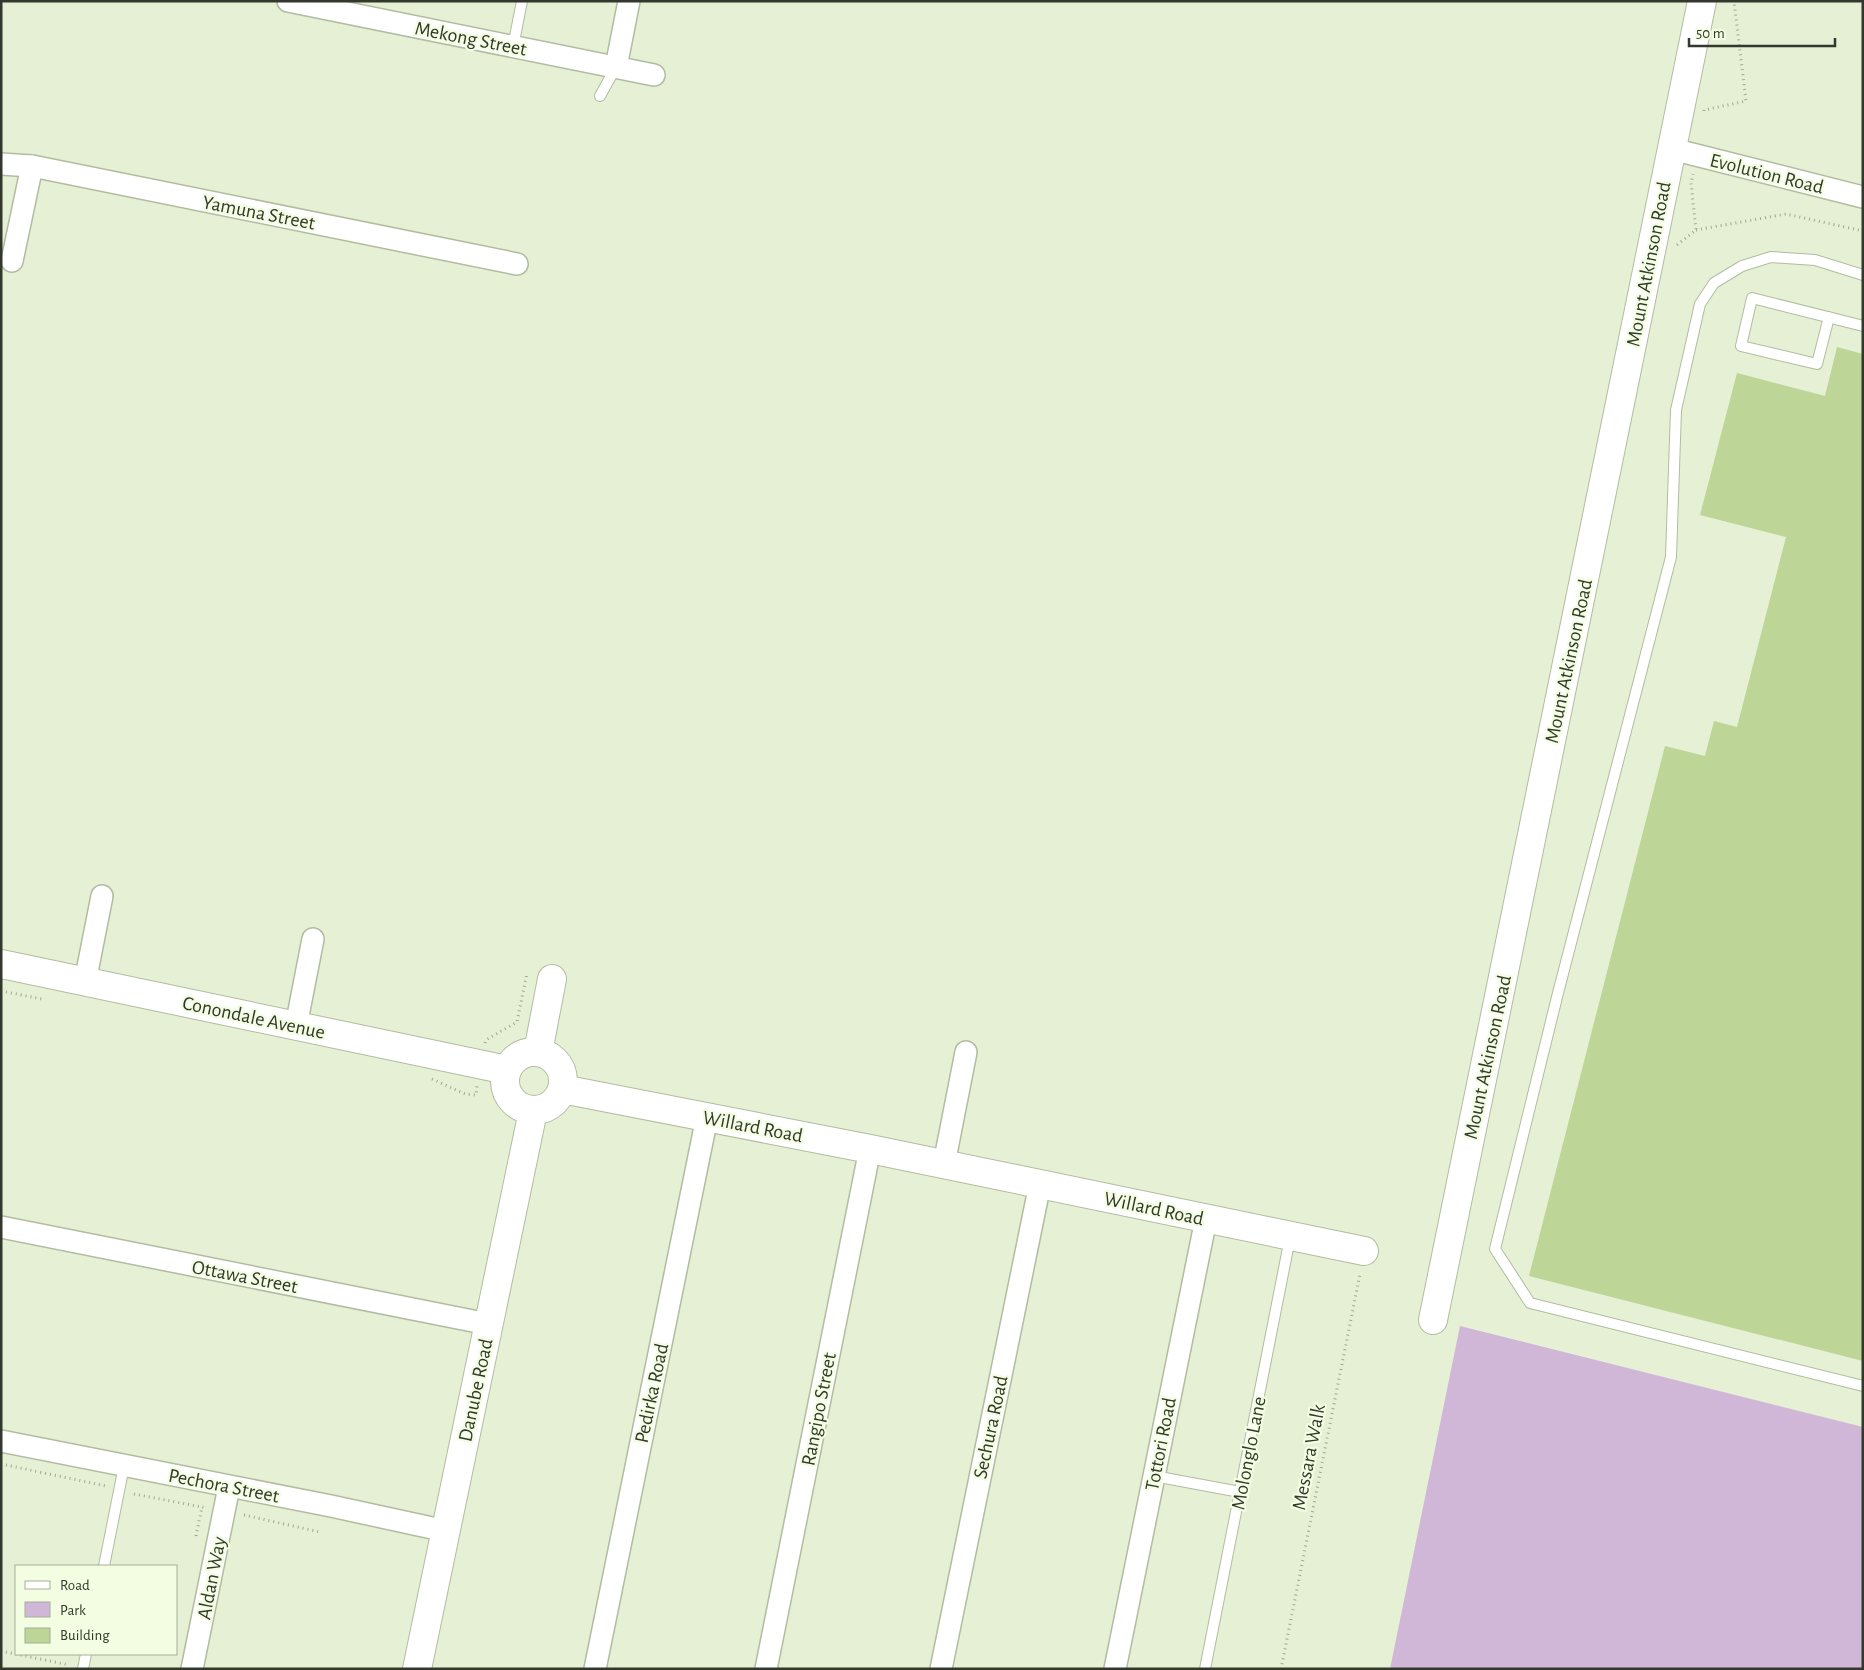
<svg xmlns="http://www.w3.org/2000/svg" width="1864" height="1670" font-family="'Alegreya Sans',sans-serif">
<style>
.green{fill:#d0b7d8}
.building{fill:#bdd596}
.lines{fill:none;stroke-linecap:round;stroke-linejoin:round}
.lane-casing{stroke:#b1bca1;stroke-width:12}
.street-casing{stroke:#b1bca1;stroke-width:24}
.secondary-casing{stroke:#b1bca1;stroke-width:30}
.path{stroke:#a0a893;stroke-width:3;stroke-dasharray:1 4;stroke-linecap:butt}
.lane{stroke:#fff;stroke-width:10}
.street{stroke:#fff;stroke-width:21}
.secondary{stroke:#fff;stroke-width:28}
.labels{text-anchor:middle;stroke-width:4.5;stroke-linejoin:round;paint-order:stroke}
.street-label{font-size:20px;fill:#33382d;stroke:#f2fde1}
</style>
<rect width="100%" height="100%" fill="#e5f0d4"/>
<polygon class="green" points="1460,1326 1863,1427 1863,1669 1390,1669"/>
<polygon class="building" points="1837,347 1863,354 1863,1361 1529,1276 1665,746 1705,756 1714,721 1737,727 1786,537 1700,515 1737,373 1825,396"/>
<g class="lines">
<g class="lane-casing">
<g id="lane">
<polyline points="513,47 522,1"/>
<polyline points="600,96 616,67"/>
<polyline points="1863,275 1815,260 1771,257 1742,266 1714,283 1700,304 1676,410 1671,557 1558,993 1495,1249 1530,1303 1863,1386"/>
<polyline points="1829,317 1817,364 1741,346 1752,298 1863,326"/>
<polyline points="1154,1476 1240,1492"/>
<polyline points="104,1566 124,1466"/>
<polyline points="83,1669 86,1654"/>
<polyline points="1205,1669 1290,1238"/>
</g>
</g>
<g class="street-casing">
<g id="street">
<polyline points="288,1 654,75"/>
<polyline points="616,67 629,1"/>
<polyline points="1672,149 1863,197"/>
<polyline points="1,164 32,166 517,264"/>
<polyline points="12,261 32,166"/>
<polyline points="85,982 102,896"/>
<polyline points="296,1026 313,939"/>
<polyline points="944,1164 966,1052"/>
<polyline points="1,1227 488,1324"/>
<polyline points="1,1441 331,1506 446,1531"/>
<polyline points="192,1669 229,1487"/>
<polyline points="595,1669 707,1117"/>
<polyline points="766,1669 870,1149"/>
<polyline points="941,1669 1040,1184"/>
<polyline points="1115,1669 1206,1219"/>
</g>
</g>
<g class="secondary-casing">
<g id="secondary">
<polyline points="1,964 507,1070"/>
<polyline points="538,1052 552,979"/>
<circle cx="534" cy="1081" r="29"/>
<polyline points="562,1089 870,1149 1364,1251"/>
<polyline points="1433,1320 1702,1"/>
<polyline points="417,1669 533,1111"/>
</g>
</g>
<g class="path">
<polyline points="1704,111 1704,110 1746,101 1734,1"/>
<polyline points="1696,230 1786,214 1863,231"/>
<polyline points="1677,245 1696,230 1691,183 1693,174"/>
<polyline points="1,991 42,999"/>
<polyline points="485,1043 486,1040 517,1022 527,973"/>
<polyline points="432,1079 465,1094 476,1095 477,1086"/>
<polyline points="1,1464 106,1486"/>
<polyline points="134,1494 202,1507"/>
<polyline points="244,1515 320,1532"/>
<polyline points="196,1536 202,1507 206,1508"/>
<polyline points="1,1651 69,1665"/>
<polyline points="1281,1669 1360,1274"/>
</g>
<use href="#lane" class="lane"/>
<use href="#street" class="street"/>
<use href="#secondary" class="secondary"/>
</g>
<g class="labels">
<g class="street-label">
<text transform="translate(471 38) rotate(11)" y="7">Mekong Street</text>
<text transform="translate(1767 173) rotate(14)" y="7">Evolution Road</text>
<text transform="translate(259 212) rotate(11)" y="7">Yamuna Street</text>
<text transform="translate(1648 264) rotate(-79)" y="7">Mount Atkinson Road</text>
<text transform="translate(1568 661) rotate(-78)" y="7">Mount Atkinson Road</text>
<text transform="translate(254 1017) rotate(12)" y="7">Conondale Avenue</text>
<text transform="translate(1487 1057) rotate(-78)" y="7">Mount Atkinson Road</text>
<text transform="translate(753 1126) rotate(11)" y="7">Willard Road</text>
<text transform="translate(1154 1208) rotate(12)" y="7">Willard Road</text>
<text transform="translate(245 1276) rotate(11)" y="7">Ottawa Street</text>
<text transform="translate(475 1390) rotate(-78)" y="7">Danube Road</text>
<text transform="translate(651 1393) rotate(-78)" y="7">Pedirka Road</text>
<text transform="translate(818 1409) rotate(-79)" y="7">Rangipo Street</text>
<text transform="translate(990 1427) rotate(-78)" y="7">Sechura Road</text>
<text transform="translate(1160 1444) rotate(-79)" y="7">Tottori Road</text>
<text transform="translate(1248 1453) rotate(-79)" y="7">Molonglo Lane</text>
<text transform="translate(1308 1457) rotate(-79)" y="7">Messara Walk</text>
<text transform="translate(224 1485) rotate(11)" y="7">Pechora Street</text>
<text transform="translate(211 1578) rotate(-79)" y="7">Aldan Way</text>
</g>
</g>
<rect width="1864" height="1670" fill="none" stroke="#33382d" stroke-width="5"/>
<rect x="15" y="1565" width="162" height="90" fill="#f2fde1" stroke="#a6ae99"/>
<rect x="25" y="1581" width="25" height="8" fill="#ffffff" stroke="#a6ae99"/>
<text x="60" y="1590" font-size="15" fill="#33382d">Road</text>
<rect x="25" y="1602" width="25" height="15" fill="#d0b7d8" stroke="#a6ae99"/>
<text x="60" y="1615" font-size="15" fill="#33382d">Park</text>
<rect x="25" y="1628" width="25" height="15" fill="#bdd596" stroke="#a6ae99"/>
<text x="60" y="1640" font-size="15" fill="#33382d">Building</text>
<path d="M1689 38v8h146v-8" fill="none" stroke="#33382d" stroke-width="2.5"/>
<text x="1696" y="38" font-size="15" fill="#33382d" stroke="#f2fde1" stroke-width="4" paint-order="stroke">50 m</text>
</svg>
